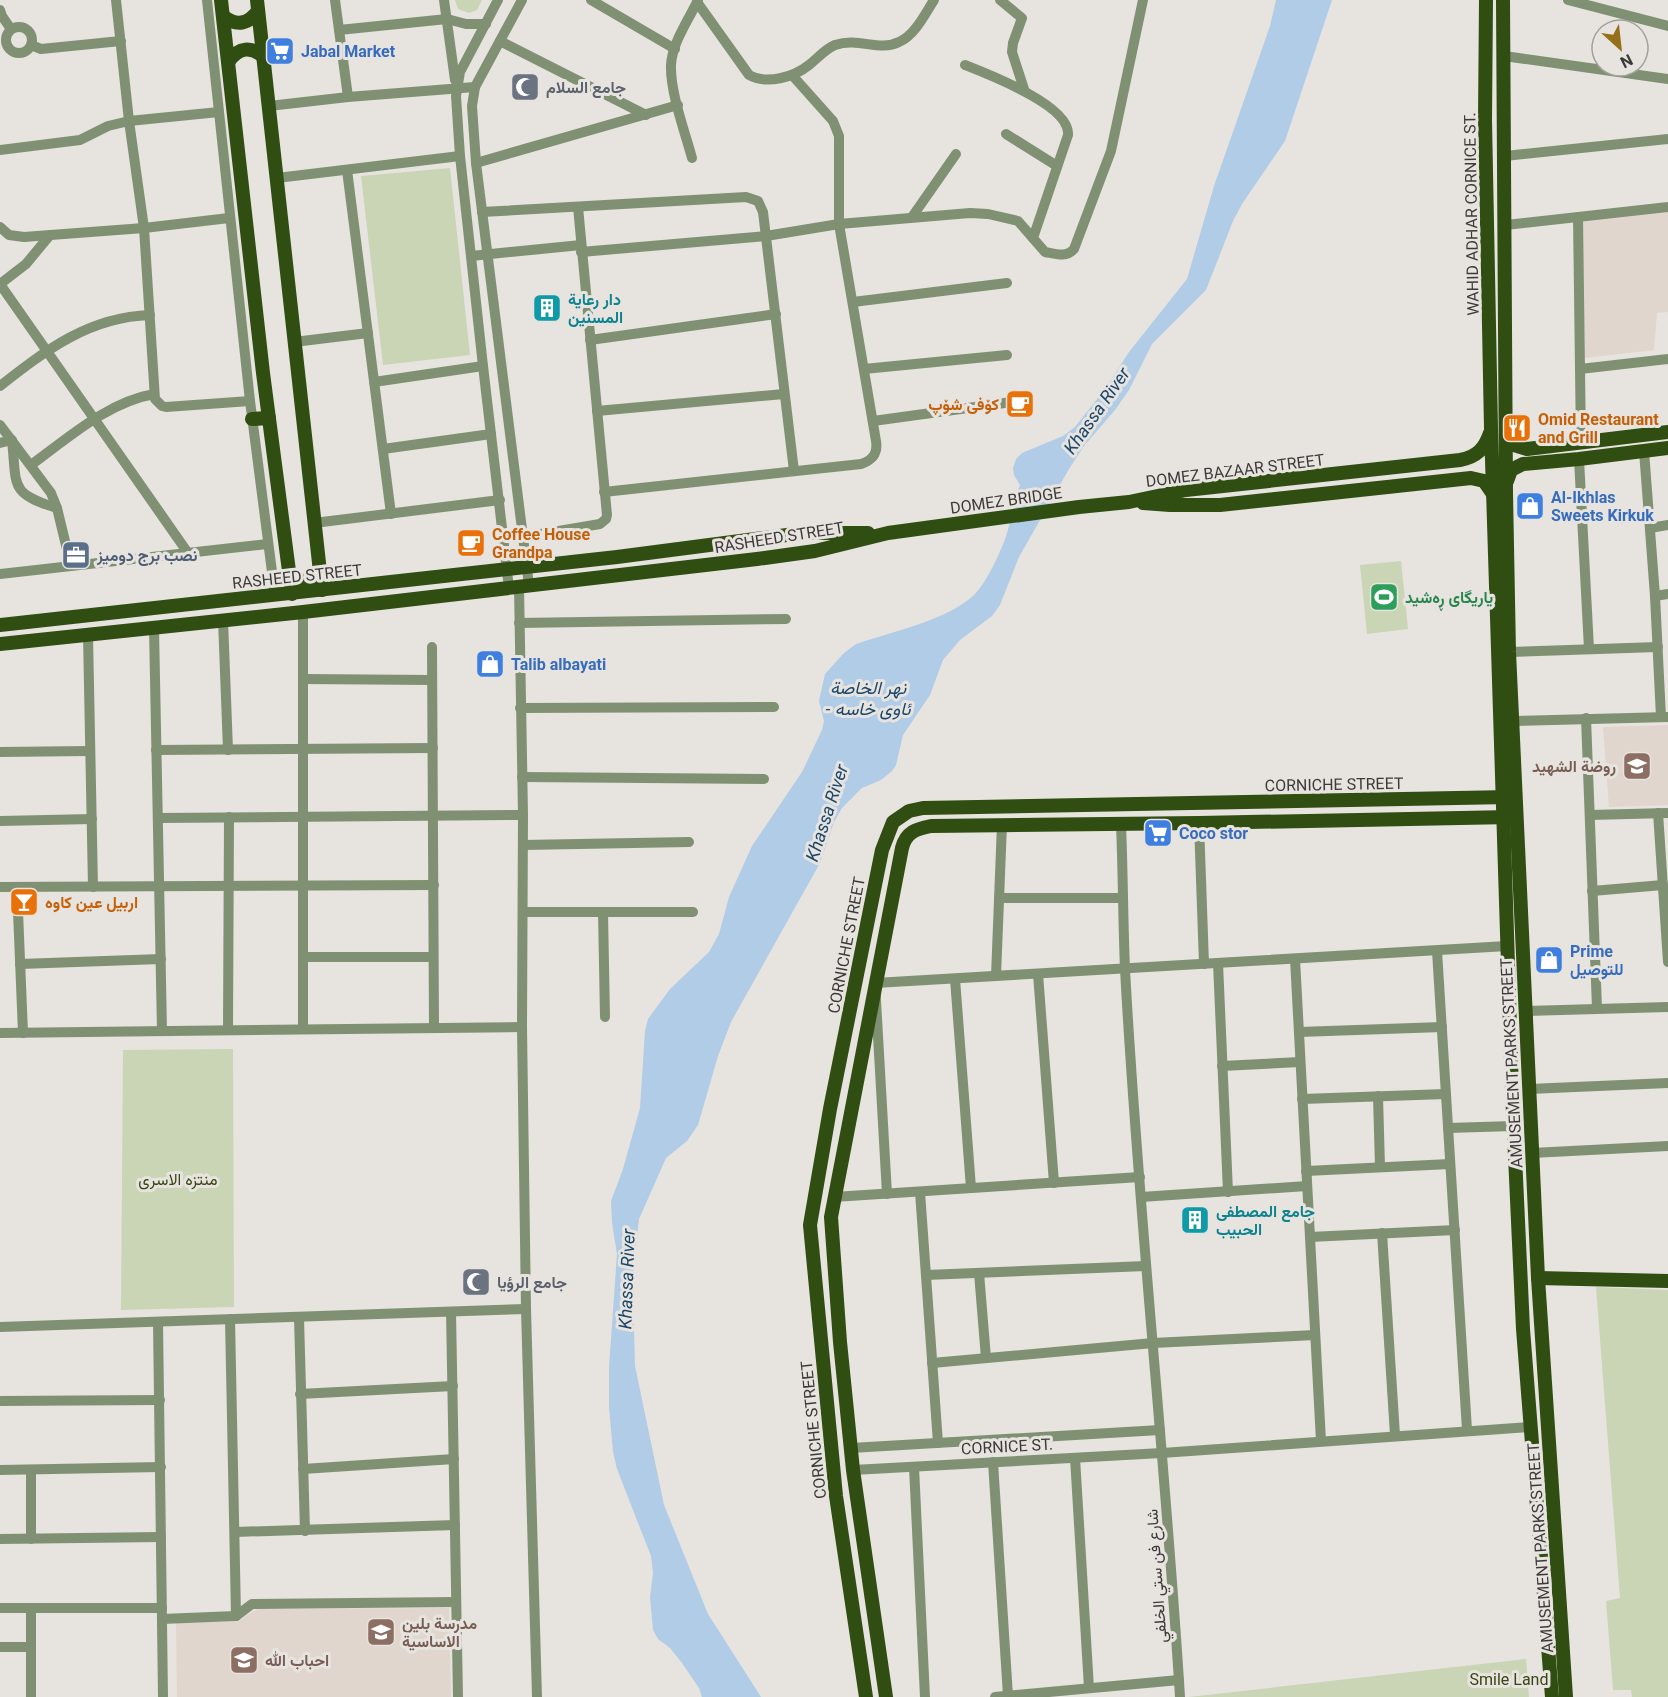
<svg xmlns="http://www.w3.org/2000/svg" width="1668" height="1697" font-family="Roboto,Vazirmatn,sans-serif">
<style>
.built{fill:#e1d6cd}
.green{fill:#cad5b5}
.water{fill:#b0cce6}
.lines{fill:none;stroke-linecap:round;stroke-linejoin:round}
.minor{stroke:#809173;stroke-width:10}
.major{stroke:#304d12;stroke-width:14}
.labels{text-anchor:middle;stroke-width:6;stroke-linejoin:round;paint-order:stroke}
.shop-label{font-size:16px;font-weight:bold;fill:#366cbe;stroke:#e7e3df;text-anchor:start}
.worship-label{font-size:16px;font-weight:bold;fill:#5b616d;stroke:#e7e3df;text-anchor:start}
.street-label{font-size:16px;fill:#3d3b3a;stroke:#e7e3df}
.culture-label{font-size:16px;font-weight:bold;fill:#0d838f;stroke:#e7e3df;text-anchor:start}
.food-label{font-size:16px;font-weight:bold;fill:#c56008;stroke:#e7e3df;text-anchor:start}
.service-label{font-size:16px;font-weight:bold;fill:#4e5e75;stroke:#e7e3df;text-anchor:start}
.leisure-label{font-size:16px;font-weight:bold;fill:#27864d;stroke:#e7e3df;text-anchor:start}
.education-label{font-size:16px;font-weight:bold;fill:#785e54;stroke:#e7e3df;text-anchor:start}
.park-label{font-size:16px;fill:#384611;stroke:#e7e3df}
.water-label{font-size:18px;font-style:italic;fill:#1b476b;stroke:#e7e3df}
</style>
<rect width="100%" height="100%" fill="#e7e3df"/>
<g class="built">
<polygon points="1668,209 1668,312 1657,313 1654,350 1585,358 1581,220"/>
<polygon points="1668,725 1668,805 1609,807 1603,727"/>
<polygon points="449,1608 451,1697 177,1697 176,1623 237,1621 258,1609"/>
</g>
<g class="green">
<polygon points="455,0 482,0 477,10 469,13 458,9"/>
<polygon points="450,168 470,355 383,365 361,176"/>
<polygon points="1401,561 1408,629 1367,634 1360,565"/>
<polygon points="233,1049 234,1307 121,1310 123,1050"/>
<polygon points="1596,1287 1668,1290 1668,1697 1632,1697 1631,1690 1613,1690 1606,1601 1620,1598"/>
<polygon points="1526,1659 1529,1697 1189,1697"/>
</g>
<path class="water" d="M1276,0H1332L1285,141L1242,204L1233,221L1206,290L1152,344L1129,390L1115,410L1084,446L1069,469L1019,557L1000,605L992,616L960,640L943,660L930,695L903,735L896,765L892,771L881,780L862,788L842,808L834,822L820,863L731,1022L718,1056L698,1125L687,1141L666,1158L639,1219L634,1263L633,1293L635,1366L664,1505L708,1614L761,1697H702L699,1688L682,1663L670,1648L658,1639L653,1630L650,1597L653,1573L651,1556L617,1469L613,1452L609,1407V1367L617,1254L612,1223L611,1201L623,1169L640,1108L645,1031L648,1019L670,989L709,952L719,934L729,897L752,846L802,772L822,730L824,721L819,701L825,674L844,653L856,644C891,632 949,620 975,594C987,581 997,559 1004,542C1011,524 1013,503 1020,485L1014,475L1013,468L1016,459L1022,453L1063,436L1075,427L1105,389L1129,352L1187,279L1214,186L1270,26Z"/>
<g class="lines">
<g class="minor">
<polyline points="116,0 129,121 144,228 155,399 162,406 166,407 250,401"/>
<polyline points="207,0 250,401 275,595"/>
<polyline points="335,0 348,97"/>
<polyline points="444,0 455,80"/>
<polyline points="498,0 460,72 456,96 460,156 483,366 509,588"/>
<polyline points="522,0 475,87 472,106 476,163 529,585"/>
<polyline points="591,0 675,49"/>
<polyline points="1000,0 1022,18 1013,43 1012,52 1024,89"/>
<polyline points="1568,0 1668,26"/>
<path d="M697,2L749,75C767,85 794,77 809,65C818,58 825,49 835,45C859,37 879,52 899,42C915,35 925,14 934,0"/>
<polyline points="0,10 2,16 11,29"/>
<circle cx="19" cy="40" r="13"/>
<polyline points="339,30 447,19 466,24 486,24"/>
<polyline points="500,41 646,115"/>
<polyline points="31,45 41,49 121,41"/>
<polyline points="1504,56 1668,79"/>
<path d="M965,65C988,74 1071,106 1068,135L1033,238"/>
<polyline points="269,106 348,97 475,87"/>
<polyline points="1006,134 1057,166"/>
<polyline points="0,150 80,140 108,126 129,121 219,112"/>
<polyline points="1505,156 1668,139"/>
<path d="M692,158C685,132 670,92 671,65C672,43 689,19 698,0"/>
<polyline points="476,163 678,105"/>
<polyline points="347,170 391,514"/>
<polyline points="277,178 460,156"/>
<polyline points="482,212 746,197 758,201 763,212 794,471"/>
<polyline points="912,217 956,154"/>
<polyline points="1578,217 1581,444"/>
<polyline points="1506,225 1668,207"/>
<polyline points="0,227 9,235 24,237 144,228 229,218"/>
<path d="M581,252L766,236L839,224L970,213L988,214L1018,221L1045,252C1056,254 1066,258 1074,249L1111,151L1143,0"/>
<polyline points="471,256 581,245"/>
<polyline points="0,284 188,553"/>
<polyline points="0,284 26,264 50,235"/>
<polyline points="853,302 1007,283"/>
<polyline points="590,340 776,314"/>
<polyline points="294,342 368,333"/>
<polyline points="864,369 1007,355"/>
<polyline points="1580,369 1668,359"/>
<polyline points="374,382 483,366"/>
<path d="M0,386C46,350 89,317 150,315"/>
<polyline points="597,411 784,394"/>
<polyline points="873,421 1019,401"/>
<polyline points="0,425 51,493 57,508 71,566"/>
<path d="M0,443L12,440C17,487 9,493 57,508"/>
<polyline points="383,449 491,434"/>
<polyline points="1644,451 1655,596 1668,594"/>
<polyline points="1579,459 1589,649"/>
<path d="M31,465C68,438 108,402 154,394"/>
<path d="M604,492L861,464C873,460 878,453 876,441L839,224V136L833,121L792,75"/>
<polyline points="314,523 500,500"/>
<polyline points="1650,528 1668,525"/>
<polyline points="523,537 600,524 606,519 607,515 578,207"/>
<polyline points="0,574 268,544"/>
<polyline points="519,587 523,815 522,1027 526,1309 537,1697"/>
<polyline points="1655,596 1661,717"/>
<polyline points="303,612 303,1029"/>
<polyline points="223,620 228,750"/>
<polyline points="519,623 786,619"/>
<polyline points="154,628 162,1031"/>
<polyline points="88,635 93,887"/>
<polyline points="432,647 434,1028"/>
<polyline points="1509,652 1658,647"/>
<polyline points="303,679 432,680"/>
<polyline points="520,708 774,707"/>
<polyline points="1586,718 1597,1008"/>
<polyline points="1512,721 1668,717"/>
<polyline points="156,750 433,748"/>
<polyline points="0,752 90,751"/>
<polyline points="522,777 764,779"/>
<polyline points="1658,813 1668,962"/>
<polyline points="1590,815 1668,813"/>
<polyline points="158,818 523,815"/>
<polyline points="0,821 92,819"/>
<polyline points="1199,823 1204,964"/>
<path d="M1121,824C1123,873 1123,921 1125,969C1138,1212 1165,1454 1180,1697"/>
<polyline points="523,845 689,842"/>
<polyline points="0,887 434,885"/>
<polyline points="17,887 23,1033"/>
<polyline points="1592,891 1663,885"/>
<polyline points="999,898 1123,898"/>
<polyline points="523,912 693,912"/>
<polyline points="603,912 605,1017"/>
<polyline points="1437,951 1467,1430"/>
<polyline points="303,957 433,957"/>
<polyline points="1295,959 1321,1441"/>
<polyline points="1218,963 1228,1192"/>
<polyline points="20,964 161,959"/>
<polyline points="1038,974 1054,1183"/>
<polyline points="996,976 1002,824"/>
<polyline points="955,979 971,1188"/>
<polyline points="1526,1011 1668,1007"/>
<polyline points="228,1030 229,817"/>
<polyline points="1299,1032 1442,1027"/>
<polyline points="0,1033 522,1027"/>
<polyline points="1222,1066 1300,1062"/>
<polyline points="1529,1089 1668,1083"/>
<polyline points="1378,1096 1380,1167"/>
<polyline points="1302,1099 1446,1094"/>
<polyline points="1448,1128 1514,1126"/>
<polyline points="1532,1153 1668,1146"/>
<polyline points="1306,1171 1450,1164"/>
<polyline points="920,1192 938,1443"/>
<polyline points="887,1194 875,983 1507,946"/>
<polyline points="834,1197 1140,1177"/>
<polyline points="1141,1197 1307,1186"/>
<polyline points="1382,1233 1395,1435"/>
<polyline points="1310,1237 1455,1230"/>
<polyline points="979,1273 986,1358"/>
<polyline points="926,1275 1146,1266"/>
<polyline points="451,1312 458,1697"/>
<polyline points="299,1318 305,1531"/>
<polyline points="230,1319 236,1616"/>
<polyline points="158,1322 163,1697"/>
<polyline points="0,1327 526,1309"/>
<polyline points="932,1363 1153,1343 1315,1335"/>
<polyline points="300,1394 453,1386"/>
<polyline points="0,1401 160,1400"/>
<polyline points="851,1448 1160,1430"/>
<polyline points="1075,1458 1089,1688"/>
<polyline points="993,1462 1008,1696"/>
<polyline points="914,1467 925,1697"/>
<polyline points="303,1469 454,1459"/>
<polyline points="0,1470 161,1467"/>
<polyline points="853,1470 1162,1453 1530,1427"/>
<polyline points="235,1532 455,1525"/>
<polyline points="0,1539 161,1537"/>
<polyline points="31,1539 31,1470"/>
<polyline points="0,1608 162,1608"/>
<polyline points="162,1619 236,1616 252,1604 456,1602"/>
<polyline points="0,1647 31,1647"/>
<polyline points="31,1697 31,1608"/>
<polyline points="995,1697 1179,1680"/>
</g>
<g class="major">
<polyline points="221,0 263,373 292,594"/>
<polyline points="257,0 322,590"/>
<polyline points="1486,0 1485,120 1491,428 1512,1091 1523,1329 1552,1697"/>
<polyline points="1503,0 1506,493 1509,652 1538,1278 1566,1697"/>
<path d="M223,16C237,27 248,24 258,11"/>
<path d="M229,61C239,47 251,46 264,57"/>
<polyline points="252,419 269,418"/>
<polyline points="1508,431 1514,445 1527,449 1668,432"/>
<polyline points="1507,481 1511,470 1523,464 1579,459 1668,448"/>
<polyline points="1143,503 1170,505 1220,505 1471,478 1484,481 1493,494"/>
<polyline points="291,582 320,578"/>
<polyline points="0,625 617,557 802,533 868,533"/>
<path d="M0,644L303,612L757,559L815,551L888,533L1079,507L1129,502L1186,490L1460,460C1477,457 1485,448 1490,433"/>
<polyline points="1538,1278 1668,1281"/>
<polyline points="866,1697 836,1496 810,1225 830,1109 882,850 893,822 909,811 923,808 1510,797"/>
<path d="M886,1697L853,1470L840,1342L831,1217L902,848C906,832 916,829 931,826L1199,823L1511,817"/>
</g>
</g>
<defs>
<g id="supermarket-square" transform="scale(1.5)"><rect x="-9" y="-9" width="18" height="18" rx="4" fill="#3f7fe0" stroke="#e7e3df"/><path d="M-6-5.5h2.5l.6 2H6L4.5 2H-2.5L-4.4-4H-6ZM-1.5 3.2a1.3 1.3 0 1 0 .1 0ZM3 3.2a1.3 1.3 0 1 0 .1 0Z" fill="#fff"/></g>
<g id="mosque-square" transform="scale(1.5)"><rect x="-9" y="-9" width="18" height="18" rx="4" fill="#6b7280" stroke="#e7e3df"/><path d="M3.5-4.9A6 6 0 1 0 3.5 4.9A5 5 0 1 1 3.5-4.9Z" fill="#fff"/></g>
<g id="building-square" transform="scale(1.5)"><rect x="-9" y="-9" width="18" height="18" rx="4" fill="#0f9aa8" stroke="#e7e3df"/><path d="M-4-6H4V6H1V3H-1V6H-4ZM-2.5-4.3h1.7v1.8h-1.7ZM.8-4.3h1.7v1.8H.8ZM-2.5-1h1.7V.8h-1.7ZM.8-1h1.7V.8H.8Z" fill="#fff"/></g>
<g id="cafe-square" transform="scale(1.5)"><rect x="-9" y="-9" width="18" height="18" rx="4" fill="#e8710a" stroke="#e7e3df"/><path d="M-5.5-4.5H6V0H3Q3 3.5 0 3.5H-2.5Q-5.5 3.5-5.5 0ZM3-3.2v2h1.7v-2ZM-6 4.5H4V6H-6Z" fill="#fff"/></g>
<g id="restaurant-square" transform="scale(1.5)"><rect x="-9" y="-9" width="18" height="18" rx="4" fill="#e8710a" stroke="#e7e3df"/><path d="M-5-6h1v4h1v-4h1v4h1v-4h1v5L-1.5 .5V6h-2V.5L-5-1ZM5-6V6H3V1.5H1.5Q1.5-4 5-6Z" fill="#fff"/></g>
<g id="shop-square" transform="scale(1.5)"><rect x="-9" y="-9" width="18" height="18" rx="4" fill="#3f7fe0" stroke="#e7e3df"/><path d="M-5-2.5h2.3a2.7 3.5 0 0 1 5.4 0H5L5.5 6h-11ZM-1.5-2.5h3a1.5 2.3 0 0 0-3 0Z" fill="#fff"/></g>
<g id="office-square" transform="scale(1.5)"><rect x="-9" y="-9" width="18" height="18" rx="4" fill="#5c6f8a" stroke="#e7e3df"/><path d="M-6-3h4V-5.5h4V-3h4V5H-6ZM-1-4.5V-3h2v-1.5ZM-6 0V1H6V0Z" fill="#fff"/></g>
<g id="stadium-square" transform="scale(1.5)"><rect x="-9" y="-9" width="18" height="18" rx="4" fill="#2e9e5b" stroke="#e7e3df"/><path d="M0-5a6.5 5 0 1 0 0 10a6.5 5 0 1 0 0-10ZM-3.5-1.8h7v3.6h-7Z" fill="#fff"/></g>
<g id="school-square" transform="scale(1.5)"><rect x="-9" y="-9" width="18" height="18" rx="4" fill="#8d6e63" stroke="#e7e3df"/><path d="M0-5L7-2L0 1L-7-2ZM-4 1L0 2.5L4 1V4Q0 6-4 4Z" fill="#fff"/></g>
<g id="bar-square" transform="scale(1.5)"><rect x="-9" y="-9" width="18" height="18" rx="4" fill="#e8710a" stroke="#e7e3df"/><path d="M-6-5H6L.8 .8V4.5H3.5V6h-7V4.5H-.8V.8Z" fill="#fff"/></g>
</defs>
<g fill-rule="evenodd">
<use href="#supermarket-square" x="280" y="51"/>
<use href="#mosque-square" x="525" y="87"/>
<use href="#building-square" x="547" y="308"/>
<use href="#cafe-square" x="1020" y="404"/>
<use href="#restaurant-square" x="1517" y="428"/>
<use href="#shop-square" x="1530" y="506"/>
<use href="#cafe-square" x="471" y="543"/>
<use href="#office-square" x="76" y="555"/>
<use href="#stadium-square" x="1384" y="597"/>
<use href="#shop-square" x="490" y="664"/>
<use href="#school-square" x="1637" y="766"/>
<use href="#supermarket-square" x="1158" y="833"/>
<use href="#bar-square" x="24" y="902"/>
<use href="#shop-square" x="1549" y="960"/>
<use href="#building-square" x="1195" y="1220"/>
<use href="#mosque-square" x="476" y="1282"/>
<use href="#school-square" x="381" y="1632"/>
<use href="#school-square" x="244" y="1660"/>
</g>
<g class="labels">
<g class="shop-label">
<text x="301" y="57">Jabal Market</text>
<text x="1551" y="503">Al-Ikhlas<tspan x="1551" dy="18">Sweets Kirkuk</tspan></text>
<text x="511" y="670">Talib albayati</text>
<text x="1179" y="839">Coco stor</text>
<text x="1570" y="957">Prime<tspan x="1570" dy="18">للتوصيل</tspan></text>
</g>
<g class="worship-label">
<text x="546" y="93">جامع السلام</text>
<text x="497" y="1288">جامع الرؤيا</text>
</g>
<g class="street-label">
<text transform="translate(1471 214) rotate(-91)" y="6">WAHID ADHAR CORNICE ST.</text>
<text transform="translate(1235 470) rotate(-7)" y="6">DOMEZ BAZAAR STREET</text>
<text transform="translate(1006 500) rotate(-8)" y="6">DOMEZ BRIDGE</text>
<text transform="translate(779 537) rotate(-9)" y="6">RASHEED STREET</text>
<text transform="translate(297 576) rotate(-6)" y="6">RASHEED STREET</text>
<text transform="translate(1334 784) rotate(-1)" y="6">CORNICHE STREET</text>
<text transform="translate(846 945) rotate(-79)" y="6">CORNICHE STREET</text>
<text transform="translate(1511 1063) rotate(-93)" y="6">AMUSEMENT PARKS STREET</text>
<text transform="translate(813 1430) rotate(-96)" y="6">CORNICHE STREET</text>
<text transform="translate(1007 1446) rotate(-3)" y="6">CORNICE ST.</text>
<text transform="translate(1540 1548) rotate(-94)" y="6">AMUSEMENT PARKS STREET</text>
<text transform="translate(1156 1576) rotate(-94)" y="6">شارع فن ستي الخلفي</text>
</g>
<g class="culture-label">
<text x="568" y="305">دار رعاية<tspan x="568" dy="18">المسنين</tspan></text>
<text x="1216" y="1217">جامع المصطفى<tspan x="1216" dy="18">الحبيب</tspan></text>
</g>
<g class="food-label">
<text x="999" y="410" text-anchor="end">کۆفی شۆپ</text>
<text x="1538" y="425">Omid Restaurant<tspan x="1538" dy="18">and Grill</tspan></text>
<text x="492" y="540">Coffee House<tspan x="492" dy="18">Grandpa</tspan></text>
<text x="45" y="908">اربيل عين كاوه</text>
</g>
<g class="service-label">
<text x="97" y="561">نصب برج دوميز</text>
</g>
<g class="leisure-label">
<text x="1405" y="603">یاریگای ڕەشید</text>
</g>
<g class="education-label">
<text x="1616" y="772" text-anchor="end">روضة الشهيد</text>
<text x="402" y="1629">مدرسة بلين<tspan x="402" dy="18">الاساسية</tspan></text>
<text x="265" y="1666">احباب الله</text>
</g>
<g class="park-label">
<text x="178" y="1185">منتزه الاسرى</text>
<text x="1509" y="1685">Smile Land</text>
</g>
<g class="water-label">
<text transform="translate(1097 411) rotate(-55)" y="6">Khassa River</text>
<text x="868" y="694">نهر الخاصة<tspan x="868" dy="21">- ئاوی خاسە</tspan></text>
<text transform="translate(827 813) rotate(-72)" y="6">Khassa River</text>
<text transform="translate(627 1279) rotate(-88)" y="6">Khassa River</text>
</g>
</g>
<g transform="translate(1620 48) rotate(153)"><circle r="28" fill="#e7e3df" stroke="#a3a09d" stroke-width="1.5"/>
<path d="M0-4.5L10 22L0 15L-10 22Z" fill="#966f19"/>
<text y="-9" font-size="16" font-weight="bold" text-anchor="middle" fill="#3d3b3a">N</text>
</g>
</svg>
